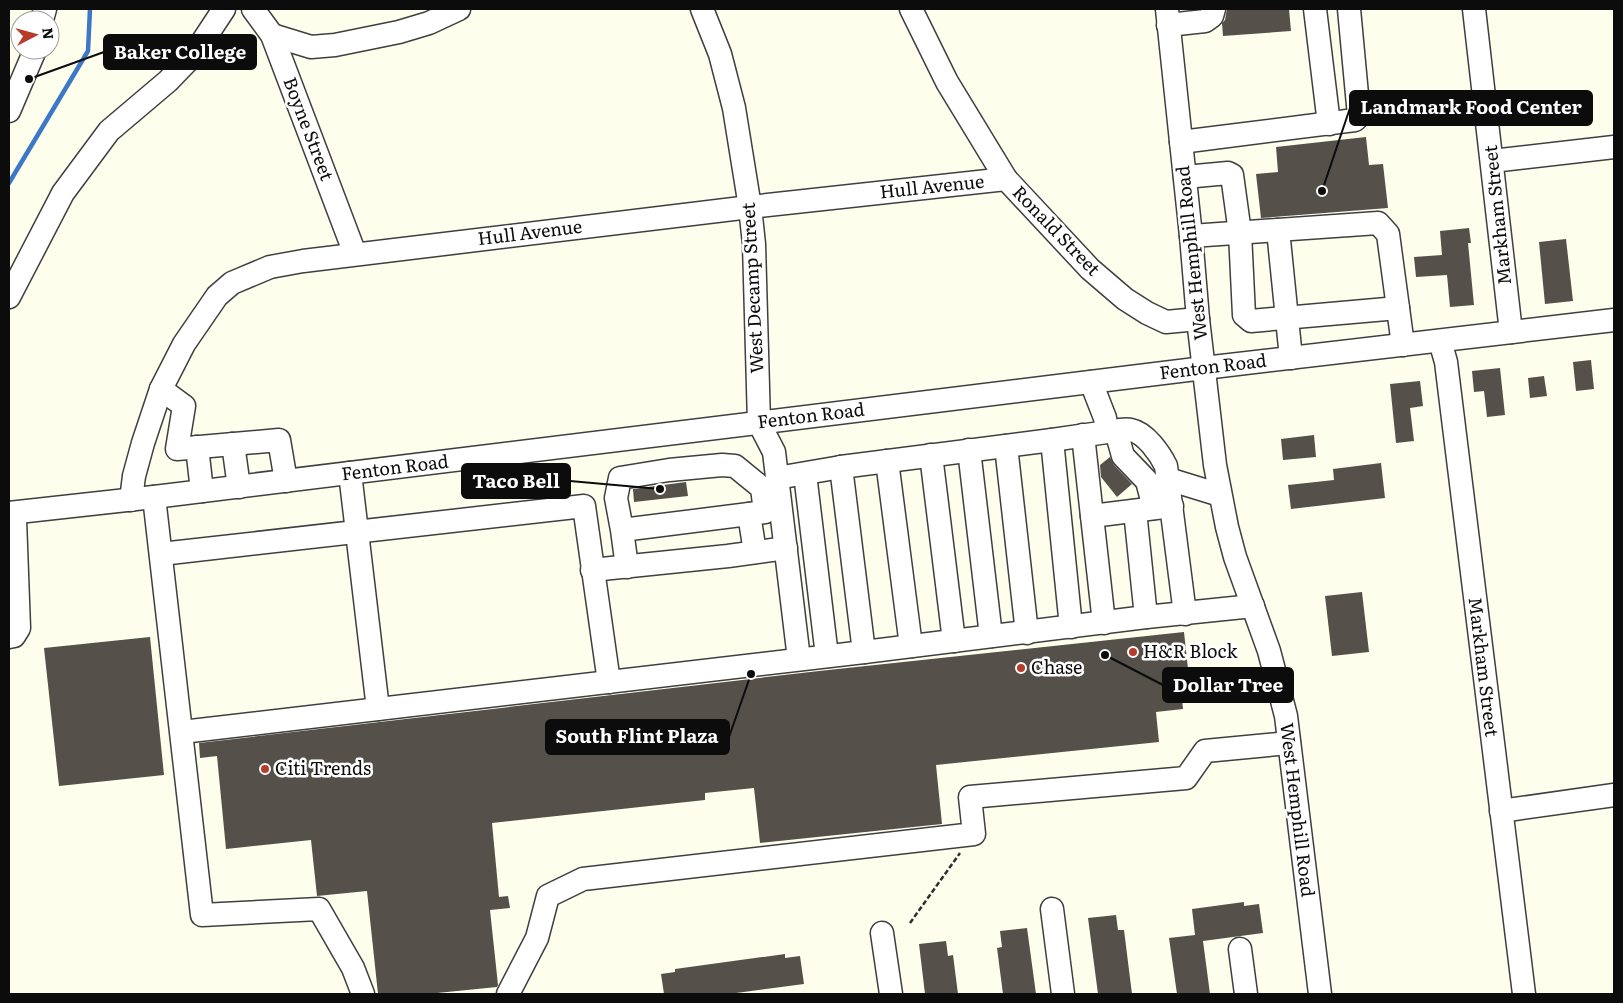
<svg xmlns="http://www.w3.org/2000/svg" width="1623" height="1003" font-family="Literata,serif">
<style>
.lines{fill:none;stroke-linecap:round;stroke-linejoin:round}
.stream{stroke:#3d78c8;stroke-width:4.5}
.building{fill:#555049}
.minor-casing{stroke:#3f3f3f;stroke-width:25}
.path{stroke:#2e2e2e;stroke-width:2.5;stroke-dasharray:5 2.5;stroke-linecap:butt}
.minor{stroke:#fff;stroke-width:22}
.poi-dot{fill:#b73c2a;stroke:#fff;stroke-width:2}
.labels{text-anchor:middle;stroke-width:5;stroke-linejoin:round;paint-order:stroke}
.street-label{font-size:18px;fill:#0c0c0c;stroke:#fff}
.poi-label{font-size:18px;fill:#0c0c0c;stroke:#fff;text-anchor:start}
.leader{fill:none;stroke:#0c0c0c;stroke-width:2}
.callout-dot{fill:#0c0c0c;stroke:#fff;stroke-width:2}
.callout{fill:#0c0c0c;stroke:#0c0c0c;stroke-width:2}
.callout-label{font-size:19px;text-anchor:middle;font-weight:bold;fill:#fff}
</style>
<rect width="100%" height="100%" fill="#fefeed"/>
<g class="lines">
<polyline class="stream" points="9,183 88,51 90,9"/>
</g>
<g class="building">
<polygon points="1227,9 1289,9 1291,31 1223,36 1222,23 1225,20"/>
<polygon points="1366,137 1369,165 1383,164 1388,208 1261,218 1256,174 1278,172 1276,147"/>
<polygon points="1469,228 1471,243 1468,243 1474,305 1450,307 1447,275 1416,277 1414,257 1442,255 1440,231"/>
<polygon points="1566,239 1573,301 1545,304 1539,242"/>
<polygon points="1591,360 1594,389 1576,391 1573,362"/>
<polygon points="1500,368 1505,415 1487,417 1484,391 1474,392 1472,371"/>
<polygon points="1544,376 1547,396 1530,398 1528,378"/>
<polygon points="1420,381 1423,406 1410,408 1414,441 1396,443 1390,384"/>
<polygon points="1314,435 1316,457 1283,460 1281,439"/>
<polygon points="1110,457 1114,465 1132,484 1117,497 1101,477 1100,465"/>
<polygon points="1381,463 1385,498 1291,509 1288,485 1334,480 1333,469"/>
<polygon points="686,482 688,496 634,502 633,489"/>
<polygon points="1362,592 1369,652 1332,656 1325,596"/>
<polygon points="1184,632 1188,669 1179,670 1183,709 1156,712 1159,742 936,765 942,824 760,843 754,788 705,793 705,800 492,823 499,897 508,896 510,908 490,910 498,985 497,987 427,994 378,994 367,891 317,896 311,840 226,849 217,756 200,758 199,743 819,671"/>
<polygon points="150,637 164,775 59,786 44,648"/>
<polygon points="1244,902 1244,906 1259,904 1263,933 1203,941 1210,994 1177,994 1169,938 1195,935 1192,909"/>
<polygon points="1116,915 1118,930 1124,930 1132,994 1098,994 1088,918"/>
<polygon points="1027,928 1036,994 1003,994 997,948 1002,947 1000,931"/>
<polygon points="946,941 948,956 953,955 958,994 925,994 919,944"/>
<polygon points="785,954 785,958 800,956 804,984 729,994 664,994 661,974 675,972 675,969"/>
</g>
<g class="lines">
<g class="minor-casing">
<g id="minor">
<polyline points="253,9 272,35 355,254"/>
<polyline points="702,9 720,54 734,108 750,207 754,244 759,423 774,452 799,659"/>
<polyline points="911,9 947,82 1006,179 1090,269 1125,299 1147,313 1166,322 1198,319"/>
<polyline points="1167,9 1191,236 1198,319 1215,465 1227,527 1235,557 1269,651 1286,716 1320,994"/>
<polyline points="1315,9 1329,124"/>
<polyline points="1474,9 1511,332"/>
<polyline points="42,20 45,9"/>
<polyline points="1168,25 1205,21 1212,16 1214,9"/>
<polyline points="272,35 311,47 335,45 399,32 429,23 459,9"/>
<polyline points="9,111 35,50"/>
<polyline points="1181,142 1355,120 1359,116 1349,9"/>
<polyline points="1492,161 1614,147"/>
<polyline points="1185,177 1228,173 1232,175 1240,233 1244,315 1251,321 1398,308"/>
<polyline points="1278,230 1291,358"/>
<polyline points="1191,236 1378,223 1388,234 1403,345"/>
<polyline points="9,297 63,193 109,131 168,81 195,53 224,9"/>
<polyline points="1440,341 1446,362 1524,994"/>
<polyline points="161,389 184,406 177,449 279,440 286,481"/>
<polyline points="1116,431 1123,456 1147,481 1154,508"/>
<path d="M1107,432C1114,431 1124,428 1131,430C1146,433 1160,454 1166,466L1185,614"/>
<polyline points="1083,435 1092,516"/>
<polyline points="1052,440 1071,627"/>
<polyline points="233,444 239,487"/>
<polyline points="1006,446 1027,633"/>
<polyline points="197,447 202,491"/>
<polyline points="969,450 991,636"/>
<polyline points="931,455 954,641"/>
<polyline points="887,461 911,646"/>
<polyline points="841,467 864,652"/>
<polyline points="350,473 378,709"/>
<polyline points="805,474 827,656"/>
<polyline points="777,478 841,467 1052,440 1107,432 1105,418 1091,382"/>
<polyline points="1168,479 1220,495"/>
<polyline points="154,497 202,915 319,909 353,968 363,994"/>
<polyline points="131,500 134,476 143,443 161,389 184,344 217,296 232,283 270,267 303,261 750,207 1006,179"/>
<polyline points="1135,511 1146,617"/>
<polyline points="9,513 154,497 1204,368 1614,320"/>
<polyline points="749,514 755,552"/>
<polyline points="622,530 616,498 620,478 669,470 722,465 735,466 762,488 765,512 622,530 627,567"/>
<polyline points="161,554 584,506 609,682"/>
<polyline points="592,570 728,556 786,548"/>
<polyline points="1104,623 1092,516 1172,506"/>
<polyline points="9,637 14,636 19,628 15,519"/>
<polyline points="182,732 864,652 1146,617 1253,606"/>
<polyline points="1501,811 1614,795"/>
<polyline points="1052,909 1063,994"/>
<polyline points="882,933 891,994"/>
<polyline points="1240,949 1246,994"/>
<polyline points="508,994 537,938 548,896 583,879 974,834 970,797 1186,778 1205,751 1289,743"/>
</g>
</g>
<polyline class="path" points="910,923 960,853"/>
<use href="#minor" class="minor"/>
</g>
<g class="poi-dot">
<circle cx="1133" cy="652" r="5"/>
<circle cx="1021" cy="668" r="5"/>
<circle cx="265" cy="769" r="5"/>
</g>
<g class="labels">
<g class="street-label">
<text transform="translate(308 129) rotate(69)" y="6">Boyne Street</text>
<text transform="translate(932 187) rotate(-6)" y="6">Hull Avenue</text>
<text transform="translate(1498 215) rotate(-96)" y="6">Markham Street</text>
<text transform="translate(1056 231) rotate(46)" y="6">Ronald Street</text>
<text transform="translate(530 233) rotate(-7)" y="6">Hull Avenue</text>
<text transform="translate(1192 253) rotate(-96)" y="6">West Hemphill Road</text>
<text transform="translate(753 288) rotate(-93)" y="6">West Decamp Street</text>
<text transform="translate(1213 367) rotate(-7)" y="6">Fenton Road</text>
<text transform="translate(811 416) rotate(-7)" y="6">Fenton Road</text>
<text transform="translate(395 468) rotate(-7)" y="6">Fenton Road</text>
<text transform="translate(1483 667) rotate(83)" y="6">Markham Street</text>
<text transform="translate(1297 810) rotate(83)" y="6">West Hemphill Road</text>
</g>
<g class="poi-label">
<text x="1143" y="658">H&amp;R Block</text>
<text x="1031" y="674">Chase</text>
<text x="275" y="775">Citi Trends</text>
</g>
</g>
<path class="leader" d="M29 79L104 52M1322 191L1350 108M660 489L570 481M1105 655L1163 685M751 674L729 737"/>
<g class="callout-dot">
<circle cx="29" cy="79" r="5"/>
<circle cx="1322" cy="191" r="5"/>
<circle cx="660" cy="489" r="5"/>
<circle cx="1105" cy="655" r="5"/>
<circle cx="751" cy="674" r="5"/>
</g>
<g class="callout">
<rect x="104" y="35" width="152" height="34" rx="5"/>
<rect x="1350" y="91" width="242" height="34" rx="5"/>
<rect x="462" y="464" width="108" height="34" rx="5"/>
<rect x="1163" y="668" width="130" height="34" rx="5"/>
<rect x="546" y="720" width="183" height="34" rx="5"/>
</g>
<g class="callout-label">
<text x="180" y="59">Baker College</text>
<text x="1471" y="114">Landmark Food Center</text>
<text x="516" y="488">Taco Bell</text>
<text x="1228" y="692">Dollar Tree</text>
<text x="637" y="743">South Flint Plaza</text>
</g>
<rect width="1623" height="1003" fill="none" stroke="#0c0c0c" stroke-width="20"/>
<g transform="translate(35 35) rotate(84)"><circle r="24" fill="#ffffff" stroke="#9e9e9e"/>
<path d="M0-4L9 19L0 12L-9 19Z" fill="#b73c2a"/>
<text y="-8" font-size="14" font-weight="bold" text-anchor="middle" fill="#0c0c0c">N</text>
</g>
</svg>
